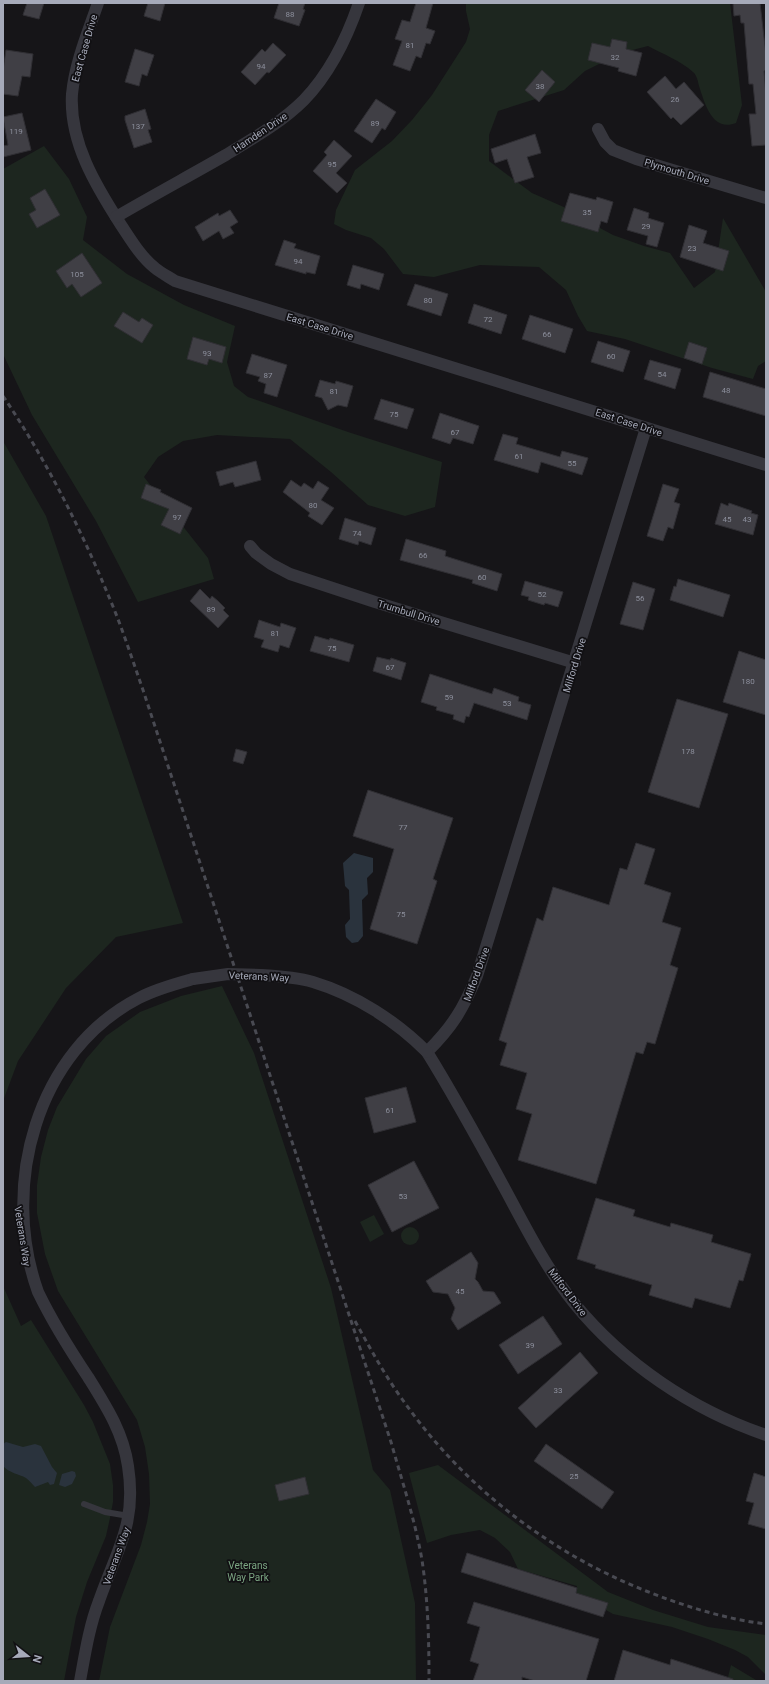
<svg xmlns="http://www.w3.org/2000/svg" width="769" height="1684" font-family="Roboto,sans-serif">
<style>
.green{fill:#1d261f}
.water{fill:#2a333d}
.building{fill:#403f45;stroke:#302f34}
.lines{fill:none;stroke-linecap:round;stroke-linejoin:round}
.service{stroke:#36363d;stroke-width:6}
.minor{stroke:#36363d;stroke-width:12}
.rail{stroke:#494a52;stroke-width:3;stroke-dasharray:5 4;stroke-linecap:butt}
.minor-bridge{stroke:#36363d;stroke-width:12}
.labels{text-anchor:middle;stroke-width:3.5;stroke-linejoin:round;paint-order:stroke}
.number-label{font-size:8px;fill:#8c8f9c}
.street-label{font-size:10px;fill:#a6aab9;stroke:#111013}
.park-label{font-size:10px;fill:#7ba582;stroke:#111013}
</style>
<rect width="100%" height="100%" fill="#161518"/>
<g class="green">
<path d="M466,3H730L742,105L736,123C712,132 705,104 699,86C698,82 697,75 693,72C681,61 663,54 648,46L621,53L585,71L564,90L498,111L489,135V161L532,193L566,208L585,220L613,235L644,246L670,253L694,288L715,272L723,218L766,292V361L758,366L753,379L712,368L625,339L587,331L578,316L566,290L539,267L480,265L434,277L403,274L384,249L371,238L346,230L334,224L336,210L355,170L392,141L412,120L432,95L466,42L470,29L466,11Z"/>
<polygon points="44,146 69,179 87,217 83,240 127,274 184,305 235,326 227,362 234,386 248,397 348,432 442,462 435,507 405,516 368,505 331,472 290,439 217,435 183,441 158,457 144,477 208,558 214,579 138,602 96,521 32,415 3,354 3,169"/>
<polygon points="3,441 46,516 183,923 116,937 66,988 18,1061 3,1101"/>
<polygon points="222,986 254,1053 331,1288 373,1470 390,1490 415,1603 416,1681 99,1681 110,1627 141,1545 147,1522 150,1504 149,1474 145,1447 137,1420 58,1291 45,1254 37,1213 37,1185 41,1157 48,1130 57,1107 86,1059 106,1036 140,1012 181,996"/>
<polygon points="374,1215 384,1234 370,1242 360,1222"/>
<circle cx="410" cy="1236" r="9"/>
<polygon points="3,1286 21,1326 31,1320 84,1405 93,1422 110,1464 113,1485 113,1502 110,1518 106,1536 87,1582 76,1617 64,1681 3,1681"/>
<polygon points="438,1465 608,1592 653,1610 708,1627 766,1635 766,1675 748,1657 735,1650 708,1639 672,1627 613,1614 576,1593 577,1586 518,1569 510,1552 495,1538 480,1530 451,1535 427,1543 409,1473"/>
<polygon points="731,1665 756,1680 758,1681 727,1681"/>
</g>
<g class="water">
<polygon points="354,853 373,858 373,872 367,878 368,894 362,900 363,936 358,942 352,943 346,937 345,925 350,919 349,890 345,886 343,863"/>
<path d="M6,1442L23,1447L35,1444L41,1446L52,1467L57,1473L54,1484L50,1485L48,1482L35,1487C33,1485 29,1480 26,1478C19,1474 9,1473 3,1466V1444Z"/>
<polygon points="72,1471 75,1472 76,1476 72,1484 65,1487 59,1485 62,1474"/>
</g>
<g class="building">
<polygon points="27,3 44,3 39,19 23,15"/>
<polygon points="148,3 165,3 160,21 144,16"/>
<polygon points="279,3 305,3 303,9 305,10 299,26 274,18"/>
<polygon points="416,3 433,3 426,28 435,31 430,44 426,43 421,58 416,56 410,71 393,65 402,41 395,39 402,20 410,22"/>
<polygon points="733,3 760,3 766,55 766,70 764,71 766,96 766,145 752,146 749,114 756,114 753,84 749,84 744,23 741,23 740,15 734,16"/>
<polygon points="612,39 627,42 626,49 642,53 636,76 618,71 619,68 588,60 592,43 610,47"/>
<polygon points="273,43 286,55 269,73 267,72 255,85 241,72 262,49 265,52"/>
<polygon points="135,49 154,55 147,76 142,74 139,86 125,82"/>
<polygon points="6,50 33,54 30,77 22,76 18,96 3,94 3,70"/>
<polygon points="542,70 555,82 539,102 525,90"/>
<polygon points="665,76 676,89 684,82 704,105 681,125 673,117 671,119 647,92"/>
<polygon points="376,99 396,112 385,130 382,128 372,143 354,131"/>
<polygon points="145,109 151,129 148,130 152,142 134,148 125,120 125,116"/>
<polygon points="22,113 31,150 3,157 3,146 8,145 3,117"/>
<polygon points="535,134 541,153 527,157 534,177 515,183 507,159 495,163 491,149"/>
<polygon points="334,140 352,156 336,173 347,183 337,193 313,171 327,155 324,152"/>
<polygon points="45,189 60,215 37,228 29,214 36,210 30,198"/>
<polygon points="570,193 596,200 597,197 613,202 607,223 601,221 598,232 561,221"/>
<polygon points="634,208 649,213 648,218 664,223 657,247 646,244 648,236 627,230"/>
<polygon points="230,210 238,222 230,227 234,233 223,239 219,231 203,241 195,227 218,213 219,216"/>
<polygon points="689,225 707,231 703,243 729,251 723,271 680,257"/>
<polygon points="284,240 296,244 294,248 320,256 315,274 306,272 306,274 275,265"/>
<polygon points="82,253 102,283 81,297 72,284 67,288 56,271"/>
<polygon points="353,265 384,274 379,290 361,284 360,289 347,285"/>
<polygon points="415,284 448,294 441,316 407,305"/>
<polygon points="474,304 507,315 501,334 468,323"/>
<polygon points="123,312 139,322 142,318 153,325 142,343 114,326"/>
<polygon points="530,315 573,329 565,353 522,339"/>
<polygon points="193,337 226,347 222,363 209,359 207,365 187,359"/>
<polygon points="598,341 630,351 623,372 591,362"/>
<polygon points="689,342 707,348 702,364 684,358"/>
<polygon points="252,354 287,365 277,397 264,393 266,384 258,381 260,377 246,373"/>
<polygon points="650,360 681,369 675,389 644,379"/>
<polygon points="710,372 766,389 766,416 703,397"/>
<polygon points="320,380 335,384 336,381 353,386 347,407 338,405 328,410 322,398 315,396"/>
<polygon points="381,399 414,409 407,429 374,419"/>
<polygon points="440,413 479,426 473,444 453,438 450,444 432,438"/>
<polygon points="503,434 518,438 516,444 560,457 562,451 588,458 582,475 541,462 538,473 494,460"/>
<polygon points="256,461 261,480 235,487 233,482 220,486 216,472"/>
<polygon points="291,480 301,487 304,483 313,489 318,481 329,488 321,500 334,508 322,525 308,516 310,513 283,492"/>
<polygon points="146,484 161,490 160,492 192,508 180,534 161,525 169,509 141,498"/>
<polygon points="663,484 679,489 674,502 680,504 673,529 668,527 663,541 647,536"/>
<polygon points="721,503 728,506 729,503 752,511 751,513 758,515 753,535 715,524"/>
<polygon points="345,518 376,528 371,545 359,541 358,545 339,539"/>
<polygon points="406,539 446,551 445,556 502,574 497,591 472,583 473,580 400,560"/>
<polygon points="678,579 730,595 723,617 670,600 674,586 676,587"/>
<polygon points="525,581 563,592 558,607 545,603 544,605 528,600 529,597 521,595"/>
<polygon points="633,582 655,589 643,630 620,624"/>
<polygon points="200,589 210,599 212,596 218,601 225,608 223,610 229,616 218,628 190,601"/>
<polygon points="259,620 280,627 281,623 296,628 289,648 280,645 278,652 261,647 264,640 254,637"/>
<polygon points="315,636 329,640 330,638 354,645 349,662 310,651"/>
<polygon points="739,651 766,660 766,715 723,702"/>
<polygon points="377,657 390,660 391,658 406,663 401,680 373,671"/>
<polygon points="430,674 492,694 494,688 519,697 518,701 531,705 527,720 474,703 469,717 466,716 464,723 453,719 454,715 436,710 437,707 421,702"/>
<polygon points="677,699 728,714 699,808 648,792"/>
<polygon points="236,749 247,752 243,764 233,761"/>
<polygon points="368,790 453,818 433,879 437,881 417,944 370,929 394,849 353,836"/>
<polygon points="636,843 655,849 644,884 671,893 662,922 681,928 670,965 678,968 655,1044 647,1042 643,1054 636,1052 596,1184 518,1160 532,1114 516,1109 527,1073 500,1065 507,1043 499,1040 537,918 543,921 553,887 609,905 620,868 627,870"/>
<polygon points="406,1087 416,1122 374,1133 365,1098"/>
<polygon points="414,1161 439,1208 392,1232 368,1185"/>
<polygon points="596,1198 635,1210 633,1216 670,1227 671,1223 713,1235 711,1242 751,1254 743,1281 739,1280 730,1308 695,1298 692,1308 649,1295 652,1285 595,1268 596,1265 577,1259"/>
<polygon points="471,1252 478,1263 475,1279 478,1282 483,1291 494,1292 501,1303 458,1330 451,1319 455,1308 448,1294 433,1292 426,1281"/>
<polygon points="543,1316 562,1344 518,1374 499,1345"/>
<polygon points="580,1352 598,1373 536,1428 518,1408"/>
<polygon points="546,1444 614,1492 602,1509 534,1461"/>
<polygon points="754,1473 766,1477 766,1529 748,1524 754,1503 746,1501"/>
<polygon points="305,1477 309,1494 279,1501 275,1485"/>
<polygon points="467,1553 577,1588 576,1593 608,1603 603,1617 461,1572"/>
<polygon points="474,1602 599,1639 586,1681 535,1681 522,1677 522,1681 473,1681 479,1664 470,1661 480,1627 467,1623"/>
<polygon points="623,1650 670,1665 671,1659 733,1679 733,1681 614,1681"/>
</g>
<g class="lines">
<polyline class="service" points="84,1504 105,1512 129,1516"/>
<g class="minor">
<path d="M98,3C88,32 75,63 72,94C69,142 96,186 121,225C131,240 141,257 155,268C161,273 169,277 175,281L766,465"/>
<polyline points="598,129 605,142 613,150 636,159 766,198"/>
<path d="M116,217C152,196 189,176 224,156C252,139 281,123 304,100C330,73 347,38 359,3"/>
<path d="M646,428L477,976C463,1009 453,1026 427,1052C455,1097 480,1143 505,1189C526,1228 546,1268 574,1303C623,1363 692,1410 766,1435"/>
<polyline points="250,546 256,553 271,564 290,574 375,602 575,663"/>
<path d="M261,975C279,976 296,977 313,982C356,995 396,1021 427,1052"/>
<path d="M80,1681C85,1654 89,1627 99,1601C117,1549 137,1524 128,1466C123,1432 106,1406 88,1377C70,1350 52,1321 38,1292C0,1186 36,1051 139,998C156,989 175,984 193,979"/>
</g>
<g class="rail">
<path d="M3,396C45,458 80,527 109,597C122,627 132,659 143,690L391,1442C402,1481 415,1520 422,1560C428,1600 429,1640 429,1681"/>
<path d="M355,1321C370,1348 384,1374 402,1399C463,1486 548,1552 646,1591C684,1606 725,1619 766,1624"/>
</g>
<polyline class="minor-bridge" points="193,979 228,974 261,975"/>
</g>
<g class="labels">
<g class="number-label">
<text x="290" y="17">88</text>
<text x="410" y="48">81</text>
<text x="615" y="60">32</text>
<text x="261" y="69">94</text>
<text x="540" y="89">38</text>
<text x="675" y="102">26</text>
<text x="375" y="126">89</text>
<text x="138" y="129">137</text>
<text x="16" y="134">119</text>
<text x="332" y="167">95</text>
<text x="587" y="215">35</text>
<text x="646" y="229">29</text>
<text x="692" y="251">23</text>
<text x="298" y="264">94</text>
<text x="77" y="277">105</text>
<text x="428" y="303">80</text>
<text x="488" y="322">72</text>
<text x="547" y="337">66</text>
<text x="207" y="356">93</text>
<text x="611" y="359">60</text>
<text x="662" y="377">54</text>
<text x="268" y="378">87</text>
<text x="726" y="393">48</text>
<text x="334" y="394">81</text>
<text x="394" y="417">75</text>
<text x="455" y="435">67</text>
<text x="519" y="459">61</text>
<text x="572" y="466">55</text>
<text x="313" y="508">80</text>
<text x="177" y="520">97</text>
<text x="727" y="522">45</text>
<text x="747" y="522">43</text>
<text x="357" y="536">74</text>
<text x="423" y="558">66</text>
<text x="482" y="580">60</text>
<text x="542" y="597">52</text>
<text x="640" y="601">56</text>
<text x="211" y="612">89</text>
<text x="275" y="636">81</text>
<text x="332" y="651">75</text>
<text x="390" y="670">67</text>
<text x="748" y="684">180</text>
<text x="449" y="700">59</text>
<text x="507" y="706">53</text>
<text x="688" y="754">178</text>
<text x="403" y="830">77</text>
<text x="401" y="917">75</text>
<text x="390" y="1113">61</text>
<text x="403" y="1199">53</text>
<text x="460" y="1294">45</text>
<text x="530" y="1348">39</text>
<text x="558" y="1393">33</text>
<text x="574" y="1479">25</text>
</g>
<g class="street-label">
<text transform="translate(84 48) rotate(-74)" y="4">East Case Drive</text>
<text transform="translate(260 132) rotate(-34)" y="4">Hamden Drive</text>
<text transform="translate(677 171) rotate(17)" y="4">Plymouth Drive</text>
<text transform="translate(320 326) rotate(17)" y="4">East Case Drive</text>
<text transform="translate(629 422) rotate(18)" y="4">East Case Drive</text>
<text transform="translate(409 612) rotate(17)" y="4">Trumbull Drive</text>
<text transform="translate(574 665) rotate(-73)" y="4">Milford Drive</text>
<text transform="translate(476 974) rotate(-70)" y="4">Milford Drive</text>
<text transform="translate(259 976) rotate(3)" y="4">Veterans Way</text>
<text transform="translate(23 1236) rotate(81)" y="4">Veterans Way</text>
<text transform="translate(568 1292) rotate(53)" y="4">Milford Drive</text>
<text transform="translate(116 1556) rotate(-70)" y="4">Veterans Way</text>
</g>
<g class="park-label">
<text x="248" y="1569">Veterans<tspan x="248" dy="12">Way Park</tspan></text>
</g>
</g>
<rect width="769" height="1684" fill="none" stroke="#a6aab9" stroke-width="8"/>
<g transform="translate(28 1656) rotate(107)" stroke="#111013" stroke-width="3" paint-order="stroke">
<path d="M0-3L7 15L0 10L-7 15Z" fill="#a6aab9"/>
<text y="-6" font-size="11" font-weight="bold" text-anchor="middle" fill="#a6aab9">N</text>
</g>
</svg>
